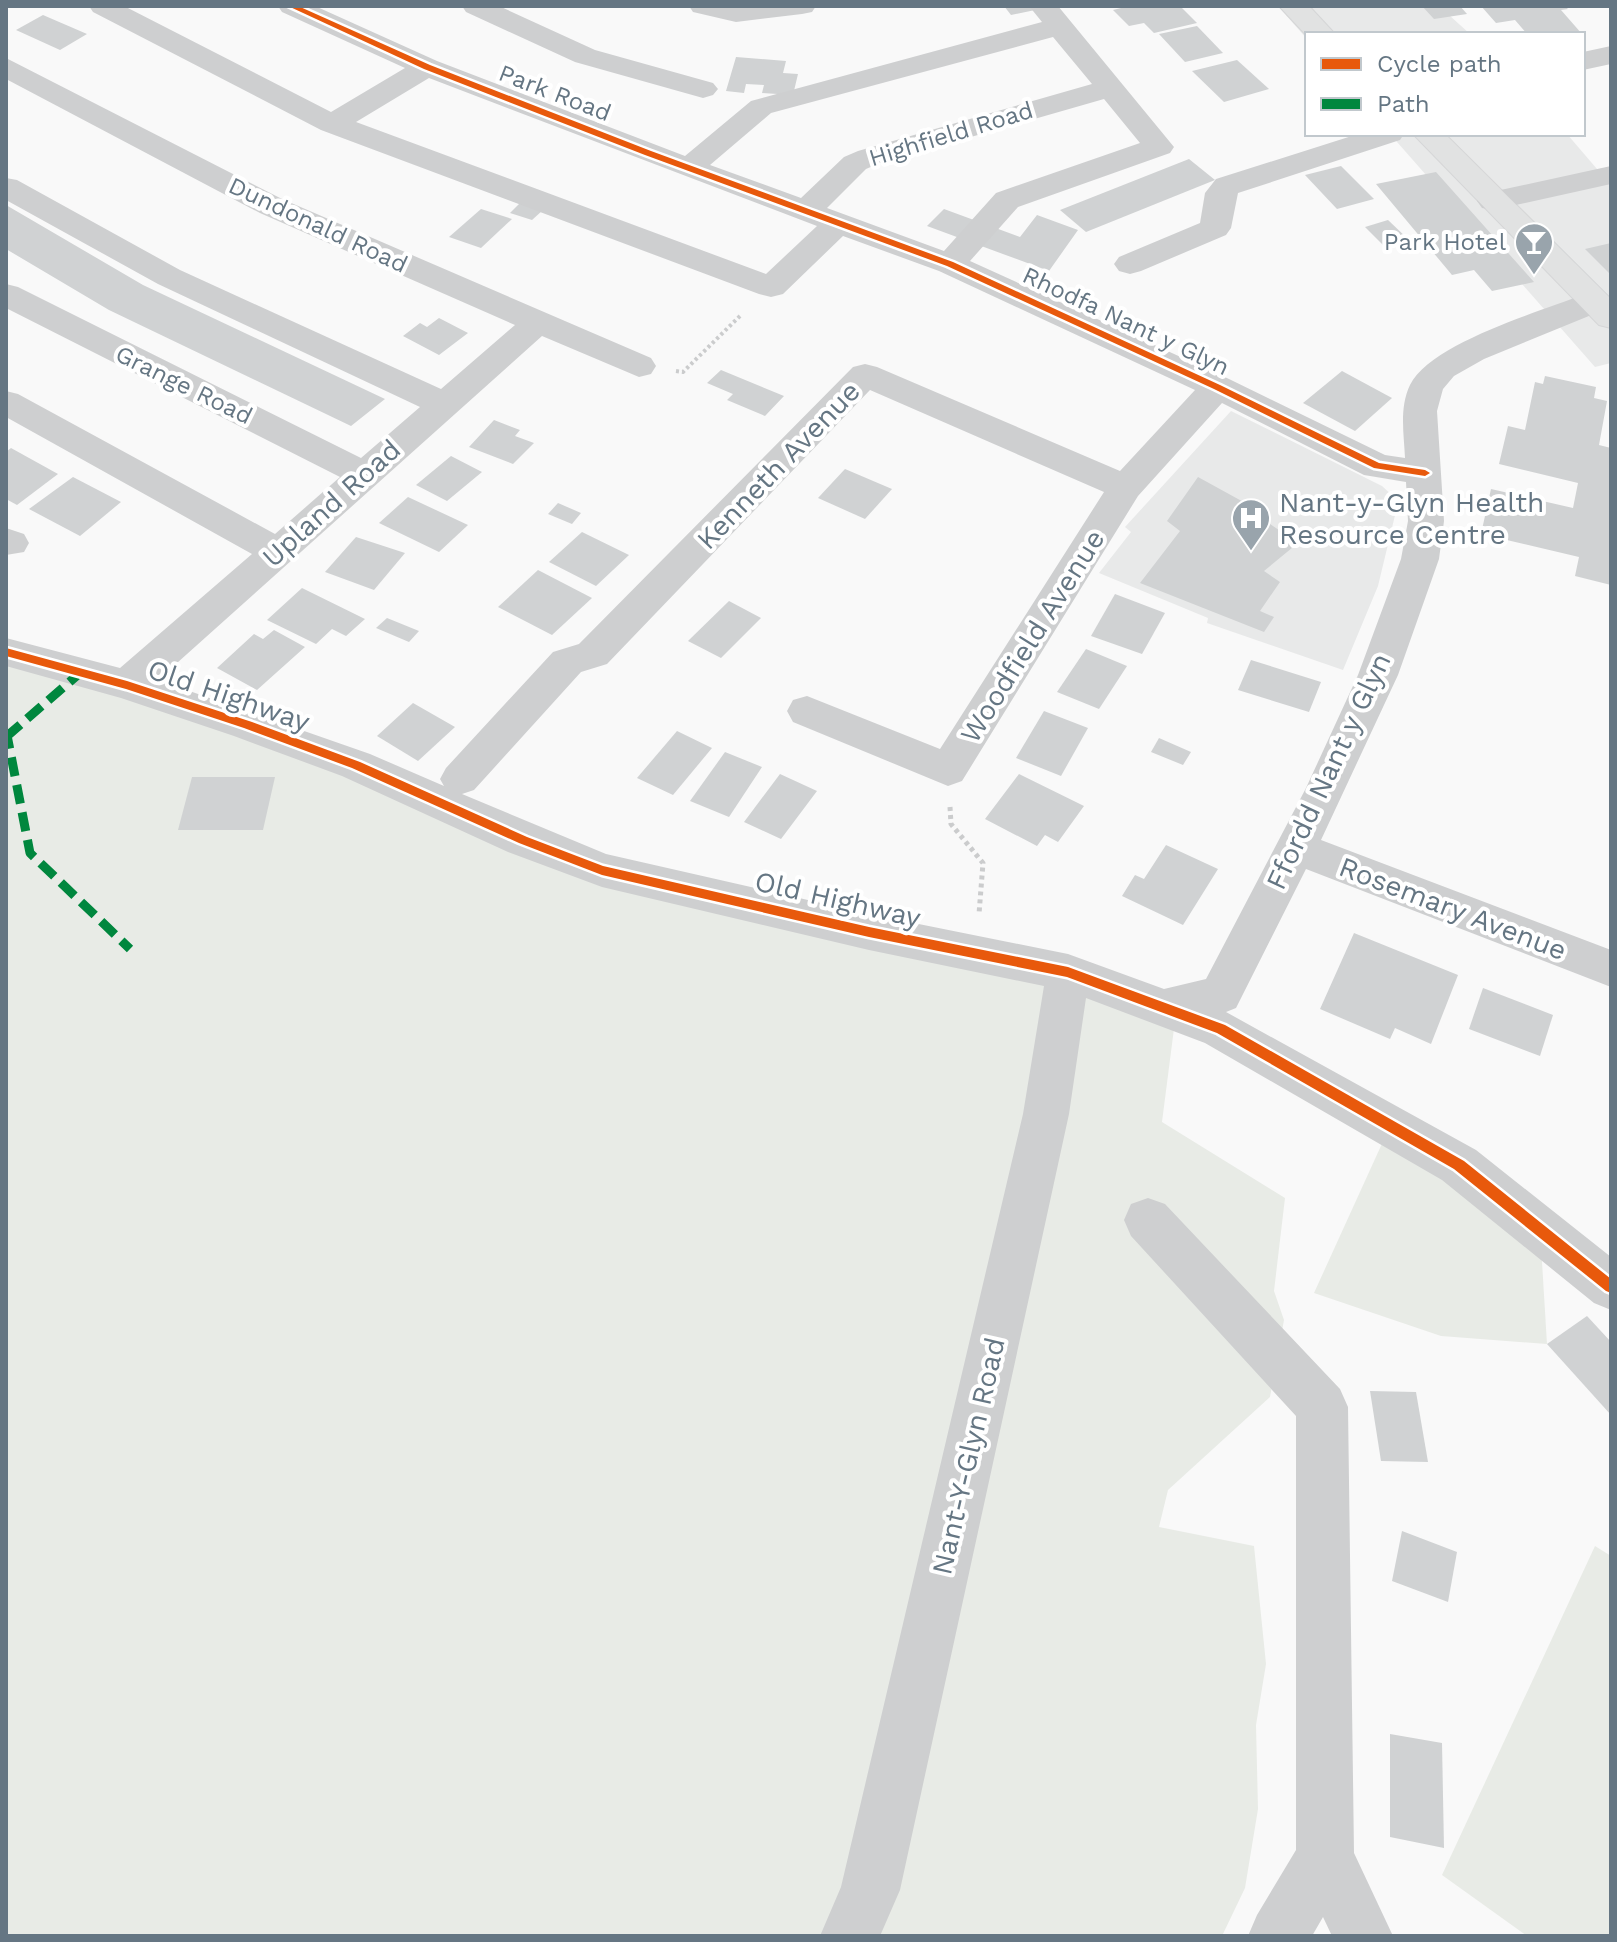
<svg xmlns="http://www.w3.org/2000/svg" width="1617" height="1942" font-family="'Work Sans',sans-serif">
<style>
.built{fill:#e8e9e9}
.green{fill:#e8ebe6}
.building{fill:#d0d2d3}
.lines{fill:none;stroke-linecap:round;stroke-linejoin:round}
.major-casing{stroke:#d5d6d7;stroke-width:2}
.path-far1{stroke:#cbcccd;stroke-width:4;stroke-dasharray:3 3;stroke-linecap:butt}
.path{stroke:#cbcccd;stroke-width:5;stroke-dasharray:4 4;stroke-linecap:butt}
.minor{fill:#cecfd0;fill-rule:evenodd}
.major{fill:#e1e2e2;fill-rule:evenodd}
.quiet{stroke:#00873e;stroke-width:9;stroke-dasharray:19 9;stroke-linecap:butt}
.cycleway-casing{stroke:#fff;stroke-width:5}
.cycleway{fill:#e8590c;fill-rule:evenodd}
.labels{text-anchor:middle;stroke-width:8;stroke-linejoin:round;paint-order:stroke}
.far-street-label{font-size:24px;fill:#657683;stroke:#fff}
.far-poi-label{font-size:24px;fill:#657683;stroke:#fff;text-anchor:end}
.street-label{font-size:28px;fill:#657683;stroke:#fff}
.poi-label{font-size:28px;fill:#657683;stroke:#fff;text-anchor:start}
</style>
<rect width="100%" height="100%" fill="#f9f9f9"/>
<g class="built">
<polygon points="1278,6 1439,6 1470,34 1307,34 1307,39"/>
<polygon points="1390,134 1567,134 1603,176 1611,175 1611,363 1595,367"/>
<polygon points="1231,411 1382,486 1394,497 1397,507 1378,586 1343,670 1207,623 1208,618 1099,573 1131,532 1125,527"/>
</g>
<g class="green">
<polygon points="6,652 516,837 1176,1013 1162,1122 1285,1198 1274,1291 1284,1320 1270,1397 1168,1490 1159,1527 1254,1546 1266,1664 1256,1725 1258,1809 1245,1888 1222,1936 6,1936"/>
<polygon points="1390,1126 1540,1229 1547,1344 1441,1336 1314,1293"/>
<polygon points="1595,1546 1611,1556 1611,1936 1527,1936 1442,1875"/>
</g>
<g class="building">
<polygon points="1004,6 1037,6 1040,9 1011,15"/>
<polygon points="1129,6 1180,6 1197,23 1154,33 1144,23 1129,26 1113,10"/>
<polygon points="1422,6 1460,6 1467,14 1434,19"/>
<polygon points="1481,6 1565,6 1568,9 1561,10 1582,34 1527,34 1515,20 1496,23"/>
<polygon points="43,15 87,34 60,50 16,30"/>
<polygon points="1197,26 1223,53 1185,62 1159,34"/>
<polygon points="736,57 786,61 783,73 798,74 793,95 762,93 764,85 746,84 744,93 726,91"/>
<polygon points="1237,60 1269,89 1224,102 1192,71"/>
<polygon points="1189,159 1215,180 1086,232 1060,210"/>
<polygon points="1341,166 1374,199 1337,209 1305,175"/>
<polygon points="1436,172 1534,282 1492,291 1474,270 1452,275 1376,184"/>
<polygon points="521,202 543,210 532,220 510,213"/>
<polygon points="6,205 143,285 385,399 351,426 109,310 6,249"/>
<polygon points="481,209 512,219 481,248 449,237"/>
<polygon points="944,209 1020,237 1037,215 1078,230 1049,271 927,226"/>
<polygon points="1388,220 1409,240 1385,247 1365,227"/>
<polygon points="1611,243 1611,275 1585,249"/>
<polygon points="439,318 468,333 439,355 403,336 420,323 427,327"/>
<polygon points="721,370 784,396 765,416 727,400 733,394 707,383"/>
<polygon points="1342,371 1392,398 1355,431 1303,403"/>
<polygon points="1545,376 1596,387 1594,398 1607,401 1599,445 1611,448 1611,585 1575,576 1579,557 1481,534 1491,489 1573,508 1578,483 1499,464 1508,426 1525,430 1535,382 1543,384"/>
<polygon points="494,420 520,430 515,436 534,443 513,464 469,447"/>
<polygon points="11,448 58,474 17,505 6,499 6,452"/>
<polygon points="451,456 482,472 447,501 416,485"/>
<polygon points="845,469 892,489 865,519 818,498"/>
<polygon points="73,477 121,502 80,536 29,509"/>
<polygon points="1198,477 1258,510 1253,518 1270,524 1298,543 1264,571 1280,582 1260,611 1274,617 1264,632 1140,583 1180,531 1167,521"/>
<polygon points="408,497 468,525 439,552 379,523"/>
<polygon points="558,503 581,513 572,524 548,514"/>
<polygon points="582,532 629,555 596,586 549,562"/>
<polygon points="356,537 405,553 374,590 325,572"/>
<polygon points="538,570 592,598 552,635 498,607"/>
<polygon points="302,588 365,619 346,636 332,629 316,644 267,620"/>
<polygon points="1115,594 1165,613 1142,654 1091,636"/>
<polygon points="729,601 761,618 721,658 688,641"/>
<polygon points="387,618 419,631 409,642 376,628"/>
<polygon points="274,630 305,647 257,690 217,668 254,634 263,639"/>
<polygon points="1086,649 1127,666 1099,709 1057,692"/>
<polygon points="1251,660 1321,682 1309,712 1238,690"/>
<polygon points="413,703 455,727 418,761 377,736"/>
<polygon points="1044,711 1088,728 1061,776 1016,758"/>
<polygon points="677,731 712,748 673,795 637,778"/>
<polygon points="1159,738 1191,752 1183,765 1151,752"/>
<polygon points="725,752 762,767 729,817 690,801"/>
<polygon points="780,774 817,791 781,839 744,822"/>
<polygon points="1019,774 1084,806 1058,842 1045,835 1037,846 985,819"/>
<polygon points="192,777 275,777 263,830 178,830"/>
<polygon points="1166,845 1218,869 1183,925 1122,896 1135,875 1144,879"/>
<polygon points="1354,933 1458,975 1431,1044 1395,1028 1390,1039 1320,1009"/>
<polygon points="1483,988 1553,1015 1540,1056 1469,1029"/>
<polygon points="1587,1316 1611,1342 1611,1415 1547,1344"/>
<polygon points="1370,1391 1416,1392 1428,1462 1381,1461"/>
<polygon points="1402,1531 1457,1552 1448,1602 1392,1581"/>
<polygon points="1390,1734 1442,1743 1444,1848 1390,1837"/>
</g>
<g class="lines">
<g class="major-casing">
<g id="major">
<polygon points="1279,6 1309,6 1335,34 1307,36"/>
<polygon points="1413,134 1445,134 1611,299 1611,328 1599,325"/>
</g>
</g>
<polyline class="path-far1" points="676,371 683,372 742,314"/>
<polyline class="path" points="950,807 951,824 983,863 979,914"/>
<g class="minor">
<path d="M89,6H124L331,112L405,68L282,12L278,6H315L437,61L685,156L751,101L1042,22L1029,6H1058L1174,147L1170,153L1018,207L970,261L1229,379L1385,455L1405,458C1404,434 1399,408 1410,385C1431,343 1539,312 1582,295L1594,292L1606,295L1610,302L1606,309L1484,359L1454,376L1443,389L1437,411L1444,521L1439,559L1398,675L1321,840L1611,950V987L1306,869L1236,1008L1226,1012L1476,1150L1611,1257V1310L1594,1303L1442,1180L1205,1043L1086,998L1069,1114L900,1890L880,1936H820L841,1887L1023,1114L1044,986L869,950L602,887L508,852L342,776L234,736L121,698L6,666V638L120,668L252,554L6,417V391L18,394L275,534L340,477L6,308V284L18,287L361,458L420,407L158,284L6,200V178L17,180L180,270L441,389L515,325L260,213L6,79V58L282,199L651,358L656,366L651,374L639,377L542,336L158,680L370,754L444,786L440,779L446,768L553,652L579,644L853,367L865,364L877,367L1120,471L1195,390L939,271L843,236L783,294L771,297L759,294L321,130L93,12ZM1053,37L1092,84L858,151L844,157L801,198L710,165L771,113ZM429,78L817,226L766,274L356,122ZM1104,99L1140,143L996,193L944,251L827,208L866,169L880,163ZM870,390L1104,492L940,749L807,696L793,700L787,711L793,722L948,786L962,781L1138,496L1222,403L1364,475L1406,482L1408,521L1401,559L1358,675L1306,788L1206,979L1164,989L1068,954L869,914L606,854L462,794L474,790L581,672L607,664Z"/>
<polygon points="462,6 499,6 595,50 713,83 718,89 713,95 703,98 575,62 466,12"/>
<polygon points="689,6 816,6 812,12 802,14 736,22 693,12"/>
<polygon points="1611,46 1611,64 1583,70 1583,52"/>
<polygon points="1358,134 1404,134 1400,140 1238,193 1231,228 1226,235 1141,271 1130,274 1119,271 1114,264 1119,257 1200,223 1205,193 1216,179"/>
<polygon points="1611,166 1611,184 1493,210 1482,208 1477,201 1482,194"/>
<polygon points="6,528 24,534 29,543 24,552 6,555"/>
<polygon points="1148,1198 1165,1204 1340,1389 1348,1407 1354,1853 1393,1936 1332,1936 1323,1917 1312,1936 1248,1936 1257,1915 1296,1850 1296,1416 1131,1236 1124,1220 1131,1204"/>
</g>
<use href="#major" class="major"/>
<g class="quiet">
<polyline points="6,730 30,853 130,949"/>
<polyline points="6,737 81,672"/>
</g>
<g class="cycleway-casing">
<g id="cycleway">
<polygon points="288,6 298,6 430,65 651,151 953,262 1220,385 1379,463 1425,470 1430,473 1425,476 1374,468 1214,389 947,266 645,155 424,69"/>
<polygon points="6,648 127,681 252,722 360,762 527,837 603,866 869,927 1068,967 1225,1025 1464,1161 1611,1279 1611,1293 1606,1291 1454,1169 1217,1033 1067,977 869,937 602,875 519,843 352,768 244,728 126,689 6,656"/>
</g>
</g>
<use href="#cycleway" class="cycleway"/>
</g>
<defs>
<g id="bar-pin" transform="scale(2)"><path d="M0 17L-7.5 6A9.5 9.5 0 1 1 7.5 6Z" fill="#99a4ac" stroke="#fff"/><path d="M-6-5H6L.8 .8V4.5H3.5V6h-7V4.5H-.8V.8Z" fill="#fff"/></g>
<g id="hospital-pin" transform="scale(2)"><path d="M0 17L-7.5 6A9.5 9.5 0 1 1 7.5 6Z" fill="#99a4ac" stroke="#fff"/><path d="M-5-5h3v3.5h4V-5h3V5h-3V1.5h-4V5h-3Z" fill="#fff"/></g>
</defs>
<g fill-rule="evenodd">
<use href="#bar-pin" x="1534" y="242"/>
<use href="#hospital-pin" x="1251" y="518"/>
</g>
<g class="labels">
<g class="far-street-label">
<text transform="translate(555 93) rotate(21)" y="8">Park Road</text>
<text transform="translate(951 134) rotate(-17)" y="8">Highfield Road</text>
<text transform="translate(318 225) rotate(25)" y="8">Dundonald Road</text>
<text transform="translate(1126 321) rotate(25)" y="8">Rhodfa Nant y Glyn</text>
<text transform="translate(184 385) rotate(26)" y="8">Grange Road</text>
</g>
<g class="far-poi-label">
<text x="1506" y="250">Park Hotel</text>
</g>
<g class="street-label">
<text transform="translate(778 465) rotate(-46)" y="10">Kenneth Avenue</text>
<text transform="translate(331 503) rotate(-42)" y="10">Upland Road</text>
<text transform="translate(1032 636) rotate(-58)" y="10">Woodfield Avenue</text>
<text transform="translate(229 695) rotate(19)" y="10">Old Highway</text>
<text transform="translate(1328 771) rotate(-65)" y="10">Ffordd Nant y Glyn</text>
<text transform="translate(838 899) rotate(13)" y="10">Old Highway</text>
<text transform="translate(1453 908) rotate(21)" y="10">Rosemary Avenue</text>
<text transform="translate(968 1456) rotate(-77)" y="10">Nant-Y-Glyn Road</text>
</g>
<g class="poi-label">
<text x="1279" y="512">Nant-y-Glyn Health<tspan x="1279" dy="32">Resource Centre</tspan></text>
</g>
</g>
<rect width="1617" height="1942" fill="none" stroke="#657683" stroke-width="16"/>
<rect x="1305" y="32" width="280" height="104" fill="#ffffff" stroke="#c1c8cd" stroke-width="2"/>
<rect x="1321" y="58" width="40" height="12" fill="#e8590c" stroke="#c1c8cd" stroke-width="2"/>
<text x="1377" y="72" font-size="24" fill="#657683">Cycle path</text>
<rect x="1321" y="98" width="40" height="12" fill="#00873e" stroke="#c1c8cd" stroke-width="2"/>
<text x="1377" y="112" font-size="24" fill="#657683">Path</text>
</svg>
